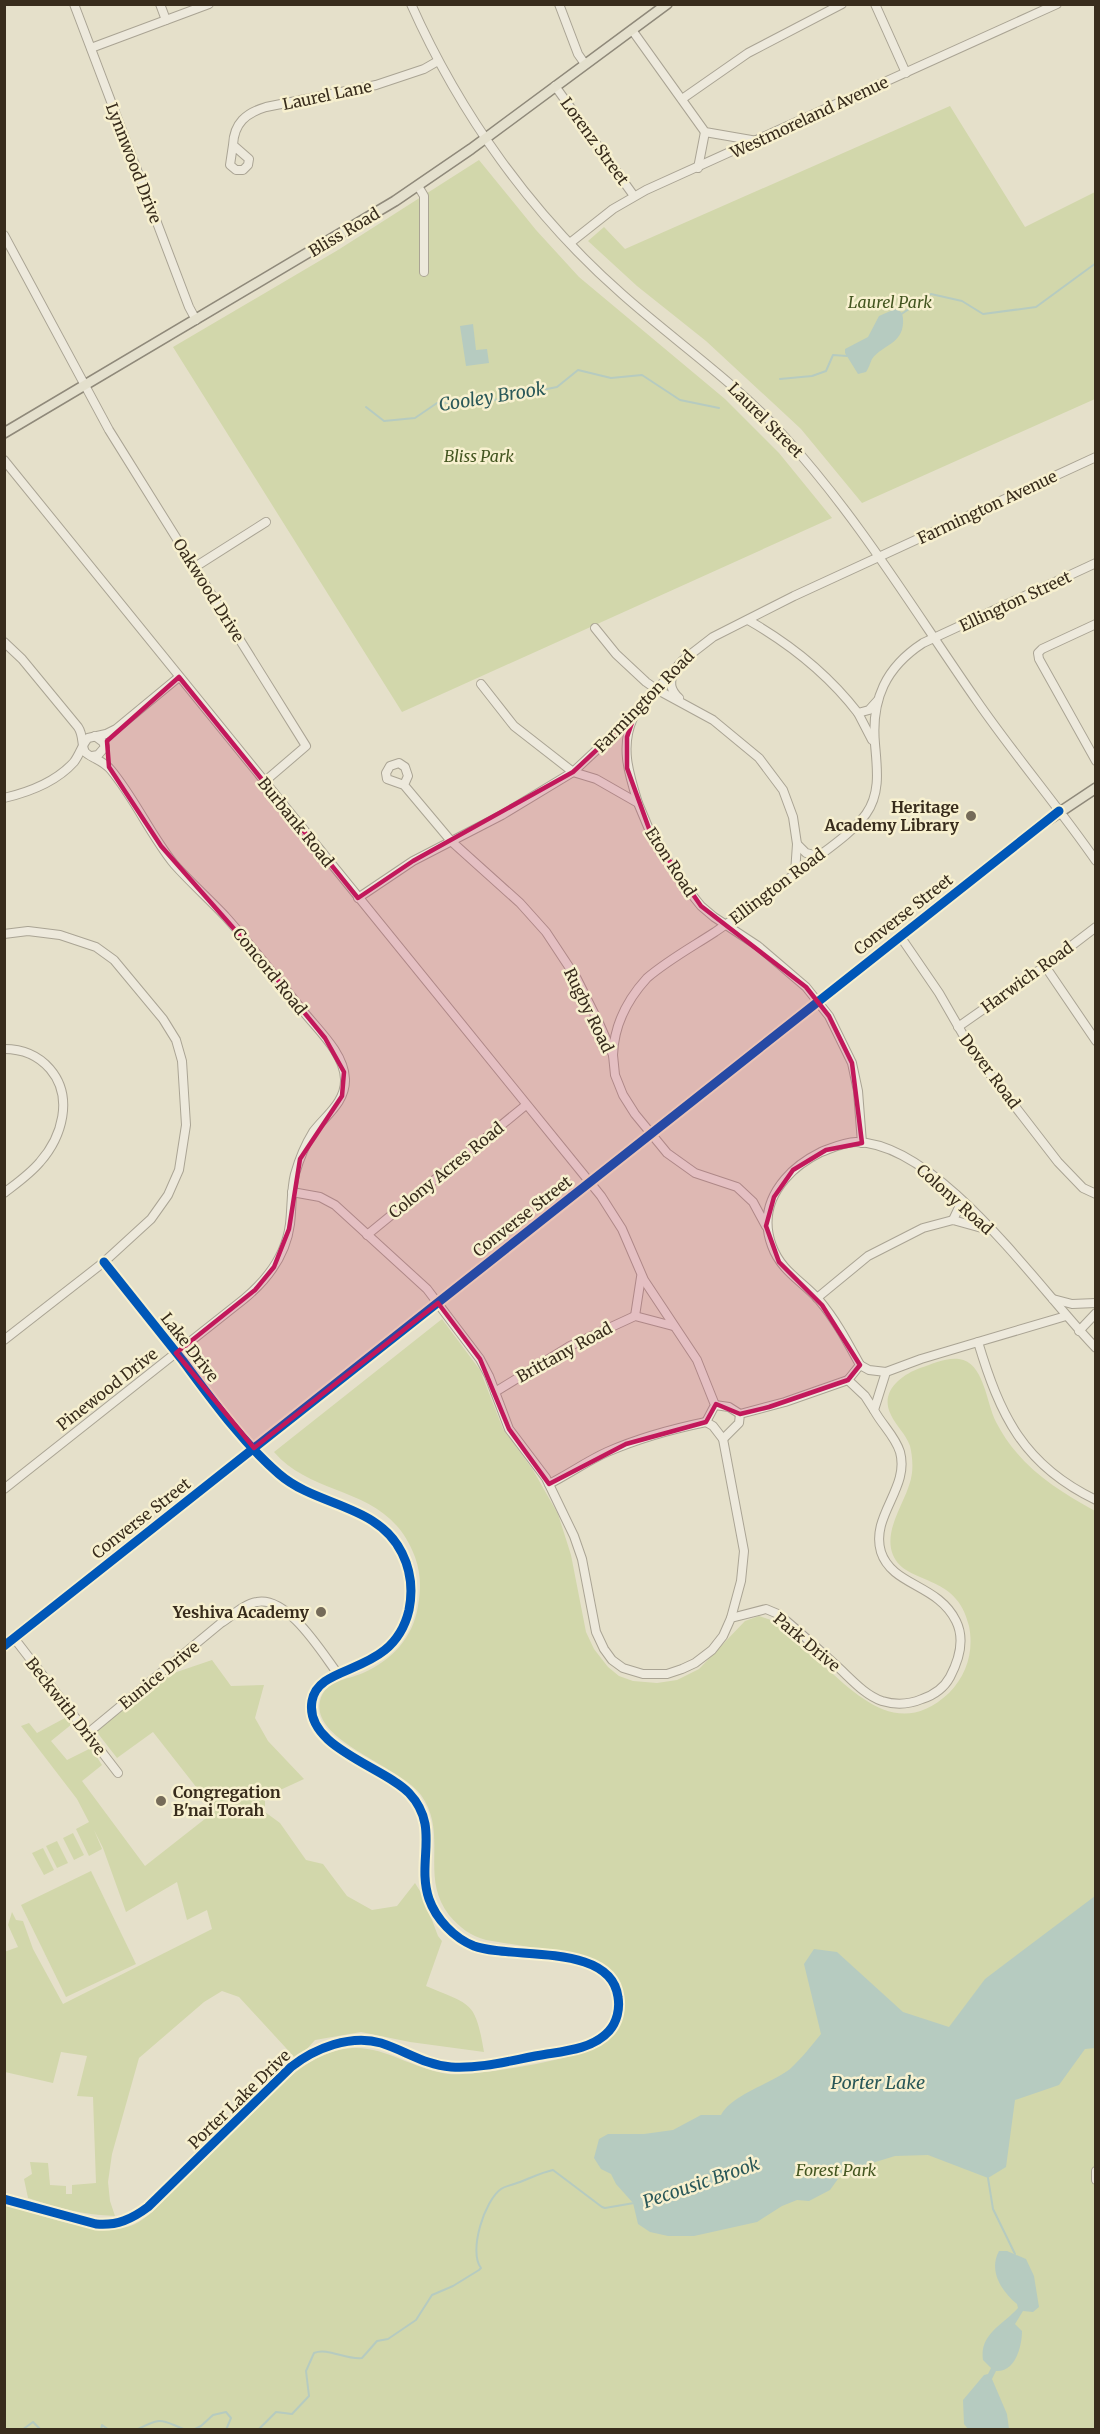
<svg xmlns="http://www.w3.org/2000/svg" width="1100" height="2434" font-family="Merriweather,serif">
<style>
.green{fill:#d2d7ab}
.water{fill:#b6cbc0}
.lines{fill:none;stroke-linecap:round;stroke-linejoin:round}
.stream{stroke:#b6cbc0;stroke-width:2}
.minor-casing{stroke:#aaa494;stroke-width:10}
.major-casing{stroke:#8f897a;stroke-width:12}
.minor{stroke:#ede9dc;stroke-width:8}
.major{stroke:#e4e0cd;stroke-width:9}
.cycleway-casing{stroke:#f7f0cf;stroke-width:13}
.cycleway{stroke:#0057b8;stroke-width:9}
.marked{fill:#c2185b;fill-opacity:0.2;stroke:#c2185b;stroke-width:4.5;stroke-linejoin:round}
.poi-dot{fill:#756b59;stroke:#f7f0cf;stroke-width:2}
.labels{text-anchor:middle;stroke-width:5;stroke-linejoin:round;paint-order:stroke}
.street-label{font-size:16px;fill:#382c1c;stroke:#f7f0cf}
.park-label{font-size:16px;font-style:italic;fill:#445621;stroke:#f7f0cf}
.poi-label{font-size:16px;font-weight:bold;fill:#382c1c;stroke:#f7f0cf;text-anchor:end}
.water-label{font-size:18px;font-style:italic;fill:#2a5859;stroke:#f7f0cf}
</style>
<rect width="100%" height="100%" fill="#e5e0ca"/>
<g class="green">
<polygon points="950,106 1025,227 1095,192 1095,399 862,503 801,429 706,341 637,286 588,241 604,227 625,249"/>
<polygon points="479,160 536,230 579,277 725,399 779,453 832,518 402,712 173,347 338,250"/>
<path d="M442,1319L480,1370L503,1429L533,1470L558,1514L571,1555L586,1632L594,1649L608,1667L619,1676L633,1681L657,1683L677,1680L699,1669L745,1621L759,1616L774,1621C791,1636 808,1651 825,1667C862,1700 901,1738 949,1693C967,1675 974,1651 969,1626C957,1572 906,1586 893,1555C882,1528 909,1499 912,1473C913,1464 912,1454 910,1446C906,1434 896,1426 891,1415C879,1392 901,1375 920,1368C932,1364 947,1357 959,1359C984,1362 986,1402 996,1422C1018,1465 1055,1489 1095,1511V2429H5L4,2205C35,2213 94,2235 123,2228C134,2226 143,2220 152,2212C185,2179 219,2147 252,2114C273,2093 294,2068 322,2056C373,2033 400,2067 448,2074C473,2077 578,2059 599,2046C639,2023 628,1968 585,1956L486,1940C471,1936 460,1928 449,1915C419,1877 449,1834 421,1795C399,1765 311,1741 320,1701C325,1680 347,1680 363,1673C392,1660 413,1638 418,1606C421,1589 421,1574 415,1557C388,1484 315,1500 274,1452Z"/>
<path d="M212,1660L231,1686L264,1685L255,1718L268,1741L304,1779L265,1797V1812L280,1823L306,1860L323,1864L347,1896L372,1910L397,1906L415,1883L423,1896L438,1936L442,1941L426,1986C473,2006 475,2001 484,2052L410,2042L361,2032L315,2040L297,2060L239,1997L222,1991L204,2002L139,2058L112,2154L108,2182L110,2201L115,2216C84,2215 57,2208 28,2198L24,2179L32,2174L30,2162L48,2163L50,2185L66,2186V2194H72V2185L96,2183L93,2097L77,2096L87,2056L61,2052L53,2083L5,2072L4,1952L18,1947L8,1925L12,1912L16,1920L23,1921L33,1949L63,2004L212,1929L207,1910L187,1920L177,1882L126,1912L103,1848L94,1830L102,1849L89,1856L76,1829L89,1822L77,1799L21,1726L29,1723L37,1733L65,1718L72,1724L51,1741L67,1760L91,1748L102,1765L82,1781L145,1866L215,1811L153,1732L117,1758L96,1731L162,1677Z"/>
<polygon points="73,1833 84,1855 74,1860 63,1838"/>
<polygon points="57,1841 68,1863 57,1868 46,1846"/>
<polygon points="43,1848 54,1870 44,1875 32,1853"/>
<polygon points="91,1871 136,1964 66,1997 21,1905"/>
</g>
<g class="water">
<path d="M895,309C901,311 902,312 903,318C905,344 883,344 872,359C870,363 869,368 866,372L858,374L845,353V349L868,337L879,316Z"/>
<polygon points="473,324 476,350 487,349 489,363 466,366 460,326"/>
<path d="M1095,1896V2048L1085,2049L1059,2085L1015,2100L1006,2167L988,2178L928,2155L895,2156L843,2172L830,2190L809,2201L797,2200L782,2206L757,2222L694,2236H668L650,2232L638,2224L633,2203L616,2184L611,2174L601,2169L594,2158L599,2139L608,2134H644L673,2130L701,2115H721C731,2095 772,2083 790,2069C801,2059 812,2045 821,2034L804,1964L814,1949L837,1952L903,2012L949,2027L985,1979Z"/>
<path d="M999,2251H1007L1026,2259L1034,2276L1039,2307L1033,2312L1023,2311L1015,2324L1022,2331C1022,2347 1015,2372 996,2371L992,2379L1007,2414L1009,2429H968L964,2424L963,2400L984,2375L988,2374L991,2368L983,2360C979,2334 1004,2324 1018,2308L1017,2304C1002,2292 988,2271 999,2251Z"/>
</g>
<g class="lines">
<g class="stream">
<polyline points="900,315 931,294 962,301 983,314 1036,307 1096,263"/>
<polyline points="780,379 812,376 826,371 833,355 847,356"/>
<polyline points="366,407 384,421 415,418 437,403 484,402 557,387 578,370 611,378 642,375 680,400 719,408"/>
<polyline points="988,2178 993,2209 1015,2254"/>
<polyline points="22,2430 33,2422 41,2430"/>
<polyline points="101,2430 102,2425 109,2430"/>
<path d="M136,2430C164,2416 160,2420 186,2430"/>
<polyline points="193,2430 201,2426 213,2415 226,2412 231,2418 226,2430"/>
<path d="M258,2430L276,2412L292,2414L309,2396L306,2371L314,2353C327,2347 346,2360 362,2358L377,2341L388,2339L416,2320L432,2295L453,2286L479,2270L481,2268C468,2251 485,2200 501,2189C505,2186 509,2186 514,2184C527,2180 539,2173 553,2170L602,2207L605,2208L634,2203"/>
</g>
<g class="minor-casing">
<g id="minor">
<polyline points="74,4 189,307 196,320"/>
<polyline points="160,4 166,20"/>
<path d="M411,4C460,114 532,215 622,294C676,342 735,382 784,436C858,517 915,612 977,701C1015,756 1058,806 1096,861"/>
<polyline points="559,4 578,54 585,64"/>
<polyline points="875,4 906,73"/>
<polyline points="632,30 705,132 757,141"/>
<polyline points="91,48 209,4"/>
<polyline points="555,86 634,196"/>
<polyline points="682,99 748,53 842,4"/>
<path d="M233,145L230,165L236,170H243L248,165L249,159L233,145C234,123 246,113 266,107L376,85L424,69L438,61"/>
<polyline points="698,168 705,132"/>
<polyline points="418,186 424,196 424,272"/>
<polyline points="4,235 109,430 306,746 264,782"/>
<polyline points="570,243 613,209 646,190 1057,4"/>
<polyline points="4,460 601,1196 622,1229 644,1280 697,1360 715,1405 706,1422 713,1426 723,1439 744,1551 741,1581 731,1618"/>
<polyline points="195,567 266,522"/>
<path d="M748,620C790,644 828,674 858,713L869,710L878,700"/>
<polyline points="1096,624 1042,649 1038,653 1039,659 1096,761"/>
<polyline points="595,628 616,654 646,682 656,689 713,720 759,758 783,790 793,817 797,844 806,853 818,856"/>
<path d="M4,642L22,659L78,727C84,736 81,745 85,752C89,757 103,760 111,770C135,799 150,834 174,864C190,882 208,898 225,916C252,946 277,979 303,1011C318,1030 344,1053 345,1079C346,1102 325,1116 313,1132C305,1145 299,1160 295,1174C291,1190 292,1207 290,1224C286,1255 267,1280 244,1299L4,1489"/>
<path d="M675,672C668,682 671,691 679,698"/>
<polyline points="481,684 514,726 573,772 596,779 638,803 651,834 681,881 701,906 714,917 758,946 806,987 829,1016 852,1063 858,1091 862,1143"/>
<polyline points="858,713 872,740"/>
<path d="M633,718C620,747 629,774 638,803"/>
<polyline points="92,756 98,755 105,747 103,742 95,736"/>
<polyline points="404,785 408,776 405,767 399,763 390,766 386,773 387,779 404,785 451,841 520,903 546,932 577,979 599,1023 613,1055 615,1075 623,1095 635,1114 667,1153 695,1173 737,1187 753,1202 766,1226"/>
<path d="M4,798C30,792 56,782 74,762C80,754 82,745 88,738L106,734L116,729L179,677"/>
<polyline points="795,873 797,844"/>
<polyline points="358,898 413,861 502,815 573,772 635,714 682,661 713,637 794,596 1096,457"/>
<polyline points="4,934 28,931 60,935 96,947 114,960 163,1019 176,1040 182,1061 186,1125 179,1170 168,1195 151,1219 104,1262 4,1340"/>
<polyline points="900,936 939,993 973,1052 1058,1162 1083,1188 1096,1194"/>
<polyline points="1045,966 1096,1041"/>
<polyline points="958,1027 1045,966 1096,927"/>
<path d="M4,1049C22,1049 38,1055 50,1069C74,1097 62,1137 40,1162C30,1174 17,1183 4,1193"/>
<path d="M613,1055C614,1025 626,1001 647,978C668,960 692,947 715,932C747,910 779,886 811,862C829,848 852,833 866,814C881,793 877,768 875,744C871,699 886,667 923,643L1096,563"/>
<path d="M292,1192L320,1197L335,1205L427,1289L480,1359L489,1376L509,1429L546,1478L574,1536L582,1559L596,1632L604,1649L612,1660L623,1668L643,1674H667L682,1669L695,1663L712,1650L723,1636L731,1618L766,1609L778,1614C799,1631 819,1650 839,1668C852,1680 865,1695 882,1701C895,1705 910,1704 922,1699C934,1695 944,1688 950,1677C959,1660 965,1639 956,1621C938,1584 892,1586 881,1552C870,1516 910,1488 900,1452C895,1436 882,1425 874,1410L886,1372L921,1359L978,1342C1000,1415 1023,1465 1096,1500"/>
<polyline points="953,1220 962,1201"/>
<polyline points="367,1235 526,1105"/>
<polyline points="817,1298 868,1256 923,1228 953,1220 989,1230"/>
<polyline points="1053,1299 1072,1304 1096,1303"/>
<polyline points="635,1316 641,1277"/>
<polyline points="1079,1331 1096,1313"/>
<polyline points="978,1342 1066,1316"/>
<path d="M860,1365C848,1343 836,1320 819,1300C802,1281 781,1271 772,1246C763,1222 768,1199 785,1179C795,1167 807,1159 821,1152C832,1148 844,1142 856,1142C940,1143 1041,1292 1096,1348"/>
<polyline points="860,1365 848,1380 865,1396 874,1410"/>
<polyline points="860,1365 869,1370 886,1372"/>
<polyline points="495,1392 570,1346 635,1316 673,1326"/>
<polyline points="715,1405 729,1407 740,1414"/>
<polyline points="723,1439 739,1423 740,1414 785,1402 848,1380"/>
<path d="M549,1484C569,1474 587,1461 607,1452C639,1438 672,1429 706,1422"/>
<polyline points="14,1638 118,1773"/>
<path d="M88,1733L221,1623C232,1616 244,1604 257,1602C288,1596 322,1653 338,1674"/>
<polyline points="1096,2171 1096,2180"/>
<path d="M4,2199L96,2224C117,2226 132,2219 148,2207L291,2067C315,2048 351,2034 381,2043C406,2051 425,2065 451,2067C484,2069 515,2059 547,2054C567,2051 594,2048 609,2031C617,2022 620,2009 618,1997C611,1942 512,1960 474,1946C454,1938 436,1919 429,1899C416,1861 441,1827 409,1793C383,1766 304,1747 312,1701C319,1661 393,1678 409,1610C413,1590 411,1571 402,1553C378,1504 317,1507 279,1474C242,1442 212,1400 183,1361C157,1328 130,1295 104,1262"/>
</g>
</g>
<g class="major-casing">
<g id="major">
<polyline points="4,433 395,201 471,149 667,4"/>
<polyline points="4,1646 1045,822 1096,788"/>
</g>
</g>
<use href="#minor" class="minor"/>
<use href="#major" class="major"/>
<g class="cycleway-casing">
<g id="cycleway">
<polyline points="4,1646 1059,811"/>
<path d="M4,2199L96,2224C117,2226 132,2219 148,2207L291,2067C315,2048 351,2034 381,2043C406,2051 425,2065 451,2067C484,2069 515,2059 547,2054C567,2051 594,2048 609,2031C617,2022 620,2009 618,1997C611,1942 512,1960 474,1946C454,1938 436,1919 429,1899C416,1861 441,1827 409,1793C383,1766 304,1747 312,1701C319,1661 393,1678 409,1610C413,1590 411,1571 402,1553C378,1504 317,1507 279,1474C242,1442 212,1400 183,1361C157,1328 130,1295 104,1262"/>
</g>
</g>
<use href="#cycleway" class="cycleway"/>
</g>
<path class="marked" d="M179,677L358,898L413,861L573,772L635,714L627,737V768L651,834L701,906L806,987L829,1016L852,1063L862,1143L826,1150L793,1170L774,1197L766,1226L779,1262L822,1305L860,1365L848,1380L769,1407L740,1414L716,1404L706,1422L626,1444L549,1484L509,1429L480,1359L438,1303L254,1448L176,1353L255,1290L274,1267L289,1229L300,1159L342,1096L344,1072L325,1038L258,956L161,846L109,767L107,741Z"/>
<g class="poi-dot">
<circle cx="971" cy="816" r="6"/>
<circle cx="321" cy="1612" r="6"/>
<circle cx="161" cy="1801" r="6"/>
</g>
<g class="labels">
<g class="street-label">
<text transform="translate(327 95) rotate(-12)" y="6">Laurel Lane</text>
<text transform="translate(809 117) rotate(-25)" y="6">Westmoreland Avenue</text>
<text transform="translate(595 141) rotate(54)" y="6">Lorenz Street</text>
<text transform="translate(134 163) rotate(69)" y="6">Lynnwood Drive</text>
<text transform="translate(344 232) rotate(-31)" y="6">Bliss Road</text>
<text transform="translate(766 420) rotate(45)" y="6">Laurel Street</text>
<text transform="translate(987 507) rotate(-25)" y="6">Farmington Avenue</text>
<text transform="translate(209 590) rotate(58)" y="6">Oakwood Drive</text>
<text transform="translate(1015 601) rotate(-25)" y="6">Ellington Street</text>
<text transform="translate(644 701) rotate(-46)" y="6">Farmington Road</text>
<text transform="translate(296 822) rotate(51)" y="6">Burbank Road</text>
<text transform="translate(671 862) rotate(57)" y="6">Eton Road</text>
<text transform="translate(777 886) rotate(-37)" y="6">Ellington Road</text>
<text transform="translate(903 914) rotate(-38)" y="6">Converse Street</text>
<text transform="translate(270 971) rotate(51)" y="6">Concord Road</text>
<text transform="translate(1027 977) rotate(-36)" y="6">Harwich Road</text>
<text transform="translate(589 1010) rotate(64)" y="6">Rugby Road</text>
<text transform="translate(990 1071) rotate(53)" y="6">Dover Road</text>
<text transform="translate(446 1170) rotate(-39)" y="6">Colony Acres Road</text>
<text transform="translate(955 1199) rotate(42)" y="6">Colony Road</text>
<text transform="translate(522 1216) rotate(-38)" y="6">Converse Street</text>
<text transform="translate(190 1347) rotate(52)" y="6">Lake Drive</text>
<text transform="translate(564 1352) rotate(-29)" y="6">Brittany Road</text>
<text transform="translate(107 1389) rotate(-38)" y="6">Pinewood Drive</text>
<text transform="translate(141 1518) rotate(-38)" y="6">Converse Street</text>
<text transform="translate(807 1642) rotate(40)" y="6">Park Drive</text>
<text transform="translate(159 1675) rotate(-39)" y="6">Eunice Drive</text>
<text transform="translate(66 1706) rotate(52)" y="6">Beckwith Drive</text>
<text transform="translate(239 2099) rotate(-44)" y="6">Porter Lake Drive</text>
</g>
<g class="park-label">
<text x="890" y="308">Laurel Park</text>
<text x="479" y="462">Bliss Park</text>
<text x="836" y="2176">Forest Park</text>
</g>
<g class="poi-label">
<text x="959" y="813">Heritage<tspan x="959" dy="18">Academy Library</tspan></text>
<text x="309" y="1618">Yeshiva Academy</text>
<text x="173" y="1798" text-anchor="start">Congregation<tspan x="173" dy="18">B'nai Torah</tspan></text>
</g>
<g class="water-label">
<text transform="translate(492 397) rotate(-9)" y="6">Cooley Brook</text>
<text x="878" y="2089">Porter Lake</text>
<text transform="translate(701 2183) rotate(-19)" y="6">Pecousic Brook</text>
</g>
</g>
<rect width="1100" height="2434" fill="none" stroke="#382c1c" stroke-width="12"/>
</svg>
